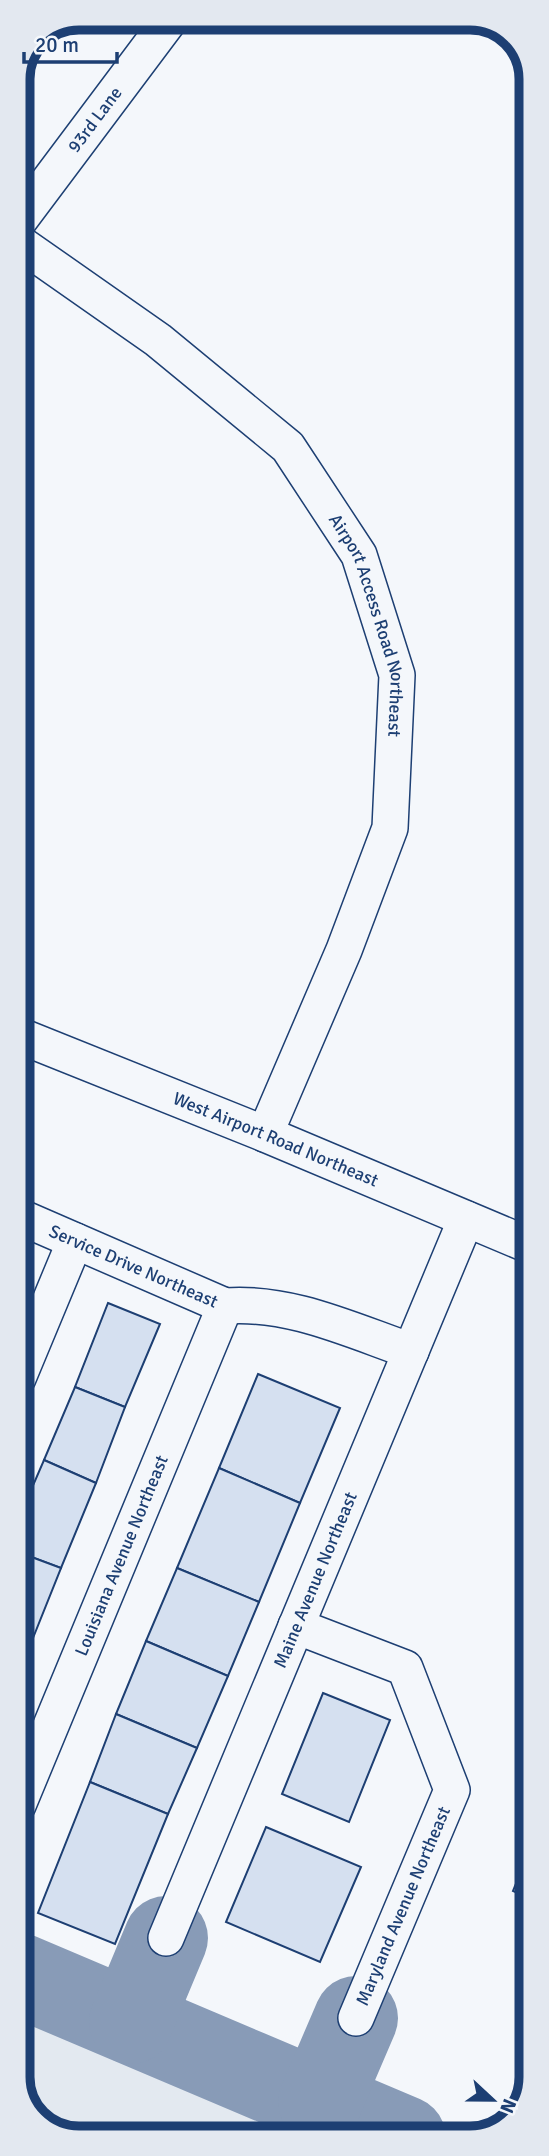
<svg xmlns="http://www.w3.org/2000/svg" width="549" height="2156" font-family="Signika,sans-serif">
<style>
.green{fill:#e3e9f0;stroke:#687fa3;stroke-width:2}
.lines{fill:none;stroke-linecap:round;stroke-linejoin:round}
.taxiway{stroke:#889bb7;stroke-width:84}
.building{fill:#d5e0f0;stroke:#1d3f73;stroke-width:2}
.minor-casing{stroke:#1d3f73;stroke-width:38}
.minor{stroke:#f4f7fb;stroke-width:35}
.labels{text-anchor:middle;stroke-width:5;stroke-linejoin:round;paint-order:stroke}
.street-label{font-size:18px;fill:#1d3f73;stroke:#f4f7fb}
.rim{fill:none;stroke:#1d3f73;stroke-width:9}
</style>
<rect width="100%" height="100%" fill="#f4f7fb"/>
<polygon class="green" points="31,2023 62,2026 323,2138 71,2138 38,2123 19,2089 19,2029"/>
<g class="lines">
<g class="taxiway">
<polyline points="19,1975 404,2138"/>
<polyline points="131,2022 166,1938"/>
<polyline points="320,2102 356,2018"/>
</g>
</g>
<g class="building">
<polygon points="108,1303 160,1324 125,1407 75,1387"/>
<polygon points="258,1374 340,1408 300,1503 219,1468"/>
<polygon points="75,1387 125,1407 96,1483 44,1460"/>
<polygon points="44,1460 96,1483 61,1568 18,1552 18,1520"/>
<polygon points="219,1468 300,1503 259,1602 177,1568"/>
<polygon points="18,1552 61,1568 31,1643 18,1637"/>
<polygon points="177,1568 259,1602 228,1676 146,1641"/>
<polygon points="18,1637 31,1643 18,1672"/>
<polygon points="146,1641 228,1676 197,1748 116,1714"/>
<polygon points="323,1693 390,1720 349,1822 282,1794"/>
<polygon points="116,1714 197,1748 168,1814 90,1782"/>
<polygon points="90,1782 168,1814 115,1944 38,1913"/>
<polygon points="266,1827 361,1867 320,1962 226,1922"/>
<polygon points="531,1846 531,1899 513,1891"/>
</g>
<g class="lines">
<g class="minor-casing">
<g id="minor">
<path id="s1" d="M18,222L171,18"/>
<path id="s2" d="M18,242L158,340L288,447L359,555L397,675L390,828L344,950L265,1134"/>
<path id="s3" d="M18,1035L265,1134L531,1246"/>
<path id="s4" d="M18,1216L225,1306C290,1301 350,1330 411,1351"/>
<polyline points="18,1378 75,1241"/>
<polyline points="296,1626 405,1668 452,1790 356,2018"/>
<path id="s5" d="M18,1805L225,1306"/>
<path id="s6" d="M166,1938L466,1219"/>
</g>
</g>
<use href="#minor" class="minor"/>
</g>
<g class="labels">
<g class="street-label">
<text dy="6" stroke="none"><textPath href="#s1" startOffset="128">93rd Lane</textPath></text>
<text dy="6" stroke="none"><textPath href="#s2" startOffset="539">Airport Access Road Northeast</textPath></text>
<text dy="6" stroke="none"><textPath href="#s3" startOffset="278">West Airport Road Northeast</textPath></text>
<text dy="6" stroke="none"><textPath href="#s4" startOffset="126">Service Drive Northeast</textPath></text>
<text dy="6" stroke="none"><textPath href="#s5" startOffset="270">Louisiana Avenue Northeast</textPath></text>
<text dy="6" stroke="none"><textPath href="#s6" startOffset="388">Maine Avenue Northeast</textPath></text>
<text transform="translate(403 1906) rotate(-67)" y="6">Maryland Avenue Northeast</text>
</g>
</g>
<path d="M0 0H549V2156H0ZM79 30H470A49 49 0 0 1 519 79V2077A49 49 0 0 1 470 2126H79A49 49 0 0 1 30 2077V79A49 49 0 0 1 79 30Z" fill="#e3e8f0" fill-rule="evenodd"/>
<path class="rim" d="M79 30H470A49 49 0 0 1 519 79V2077A49 49 0 0 1 470 2126H79A49 49 0 0 1 30 2077V79A49 49 0 0 1 79 30Z"/>
<g transform="translate(493 2100) rotate(112)" stroke="#f4f7fb" stroke-width="5" paint-order="stroke">
<path d="M0-5L12 26L0 18L-12 26Z" fill="#1d3f73"/>
<text y="-10" font-size="19" font-weight="bold" text-anchor="middle" fill="#1d3f73">N</text>
</g>
<path d="M24 52v10h93v-10" fill="none" stroke="#1d3f73" stroke-width="3.5"/>
<text x="35" y="52" font-size="21" fill="#1d3f73" stroke="#f4f7fb" stroke-width="5" paint-order="stroke">20 m</text>
</svg>
